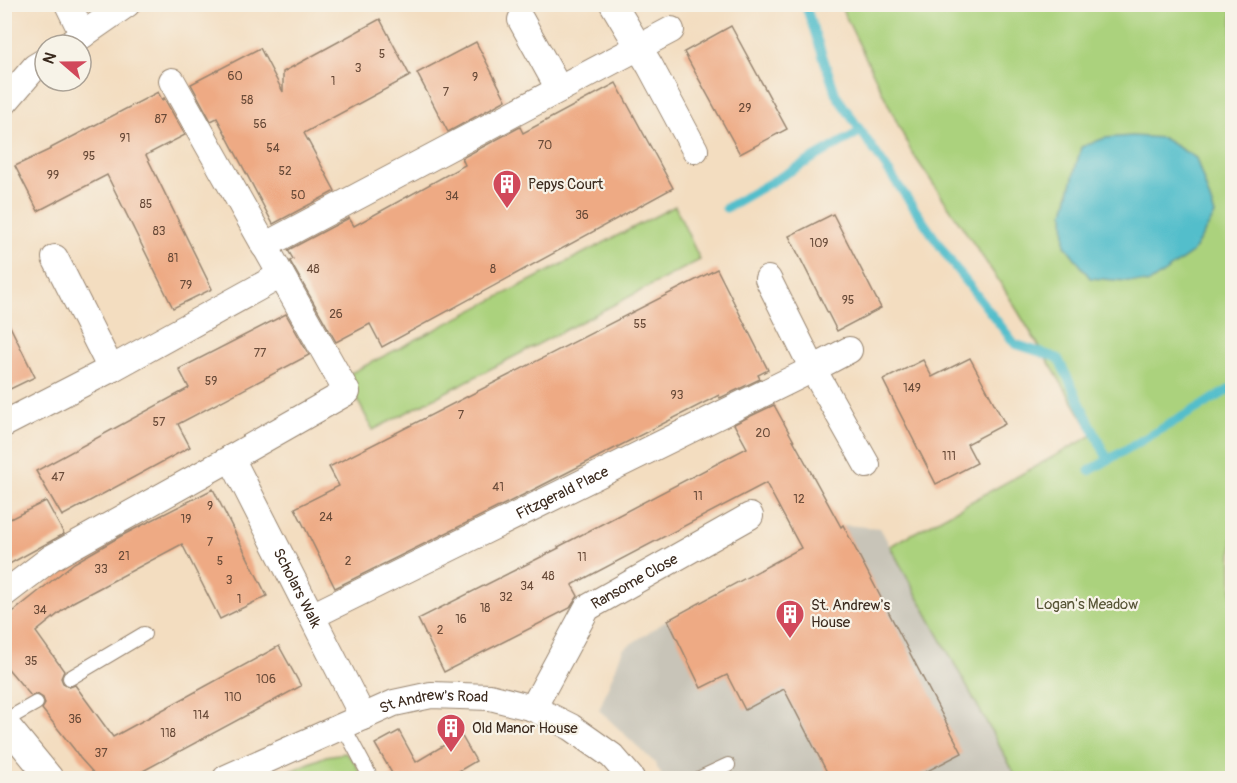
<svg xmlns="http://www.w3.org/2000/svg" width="1237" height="783" font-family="Pangolin,sans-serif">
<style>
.industrial{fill:#c8c4b8}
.green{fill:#abd27d;stroke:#737e4e;stroke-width:1.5}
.water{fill:#52becb;stroke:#467474;stroke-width:1.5}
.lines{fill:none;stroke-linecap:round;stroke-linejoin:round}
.stream{stroke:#52becb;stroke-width:9}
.building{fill:#eeaa84}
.service-casing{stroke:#97846f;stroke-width:16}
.minor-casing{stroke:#97846f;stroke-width:28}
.service{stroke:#fff;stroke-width:14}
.minor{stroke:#fff;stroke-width:26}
.labels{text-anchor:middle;stroke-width:4.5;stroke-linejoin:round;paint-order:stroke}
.number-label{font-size:12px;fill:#684a38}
.poi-label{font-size:15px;fill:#3b2a1e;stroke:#f7f3e8;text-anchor:start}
.street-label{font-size:15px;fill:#3b2a1e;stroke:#f7f3e8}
.park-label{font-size:15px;fill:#575436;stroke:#f7f3e8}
</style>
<rect width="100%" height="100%" fill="#f7f3e8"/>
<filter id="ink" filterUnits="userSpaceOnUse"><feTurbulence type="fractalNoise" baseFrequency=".0167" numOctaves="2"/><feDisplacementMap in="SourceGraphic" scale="12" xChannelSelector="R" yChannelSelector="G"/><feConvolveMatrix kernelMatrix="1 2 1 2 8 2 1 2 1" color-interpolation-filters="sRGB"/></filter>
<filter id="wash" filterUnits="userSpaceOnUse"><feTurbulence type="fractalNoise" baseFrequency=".008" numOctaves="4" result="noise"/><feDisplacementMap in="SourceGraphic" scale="24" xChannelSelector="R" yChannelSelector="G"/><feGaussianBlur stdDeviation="1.35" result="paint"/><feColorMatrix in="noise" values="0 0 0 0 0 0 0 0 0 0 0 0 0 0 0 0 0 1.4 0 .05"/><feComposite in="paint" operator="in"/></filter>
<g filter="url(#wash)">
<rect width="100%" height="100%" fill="#f3ddc0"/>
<polygon class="industrial" points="843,525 880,528 1017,778 663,778 654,762 599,710 623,649 668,620"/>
<g class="green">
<polygon points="840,5 1232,5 1232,778 1017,778 890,546 1093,435 1003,287 911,151"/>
<polygon points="675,206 700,260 373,430 345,376"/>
<polygon points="345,753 353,760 363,778 274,778 326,756"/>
</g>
<polygon class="water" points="1132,136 1163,138 1196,158 1215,215 1192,253 1149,283 1090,278 1065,245 1064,212 1081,147 1105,138"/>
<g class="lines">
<g class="stream">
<polyline points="805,4 836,95 954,266 1015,344 1058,358 1108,460"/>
<polyline points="726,208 861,131"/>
<polyline points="1089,471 1232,388"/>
</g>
</g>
<g id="blocks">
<g class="building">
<polygon points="380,19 410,76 304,133 335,191 273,224 217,118 211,121 191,84 260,48 283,92 283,72"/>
<polygon points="731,26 787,129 740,154 684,52"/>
<polygon points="476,42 506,100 448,132 417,73"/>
<polygon points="616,83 673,188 382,347 370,324 336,342 290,261 293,259 288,250 349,218 354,226 465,165 462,158 520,127 523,133"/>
<polygon points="158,92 162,100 164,98 185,135 146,155 212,289 173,308 107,175 38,211 15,166 51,149 51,148"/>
<polygon points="833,214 881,308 837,331 789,236"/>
<polygon points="717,269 768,370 758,375 760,379 720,398 719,395 527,493 335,588 295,508 339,486 329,467"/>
<polygon points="4,314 35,377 4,392"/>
<polygon points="286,314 309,355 178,424 190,447 62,516 36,471 189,388 179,369"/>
<polygon points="970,358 1005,424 967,444 977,463 936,484 883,380 923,360 932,377"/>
<polygon points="774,405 841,527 843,525 962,753 914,778 830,778 784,689 745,710 727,675 701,688 668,620 801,548 766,483 572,585 578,596 570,608 444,672 418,619 559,548 558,547 747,448 734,424"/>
<polygon points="213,489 267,596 220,619 182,544 73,602 36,632 64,671 61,678 63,683 70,687 75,685 113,737 279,646 301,686 130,778 98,778 80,758 74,749 42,709 45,704 43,698 37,694 31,696 4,664 4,619 74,563 121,536"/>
<polygon points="46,501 64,534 4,567 4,522"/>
<polygon points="399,731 416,762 461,735 476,761 447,778 388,778 393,775 375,744"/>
</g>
</g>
</g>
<g filter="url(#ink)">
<use href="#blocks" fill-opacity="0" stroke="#97846f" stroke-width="1.5"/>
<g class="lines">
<g class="service-casing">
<g id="service">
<polyline points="70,678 144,634"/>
<polyline points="4,721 36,703"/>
<polyline points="343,726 371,778"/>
<polyline points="700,778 728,765"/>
</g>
</g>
<g class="minor-casing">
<g id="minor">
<polyline points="68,4 83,35"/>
<polyline points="613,4 650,66 695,150"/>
<polyline points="521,20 559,89"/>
<polyline points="68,45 127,4"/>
<polyline points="4,103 35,67 45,61"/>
<polyline points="264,246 671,30"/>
<polyline points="55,258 111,369"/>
<polyline points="768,279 813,369 849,350"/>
<polyline points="4,424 111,369 281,275"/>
<path id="s1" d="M231,458L363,717"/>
<polyline points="4,594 51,558 231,458 347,392 172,81"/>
<path id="s2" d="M312,616L813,369L867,465"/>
<path id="s3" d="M533,708L587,608L750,516"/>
<polyline points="4,722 50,778"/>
<path id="s4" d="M226,778L394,703L431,695L490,697L533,708L571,727L612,756L631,778"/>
</g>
</g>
<use href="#service" class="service"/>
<use href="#minor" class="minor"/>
</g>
</g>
<defs>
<g id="building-pin" transform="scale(1.5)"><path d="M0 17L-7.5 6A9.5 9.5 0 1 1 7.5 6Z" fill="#d1495b" stroke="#f7f3e8"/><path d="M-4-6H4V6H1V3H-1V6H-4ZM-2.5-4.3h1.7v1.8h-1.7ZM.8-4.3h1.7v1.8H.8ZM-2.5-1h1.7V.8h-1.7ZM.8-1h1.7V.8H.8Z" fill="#fff"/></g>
</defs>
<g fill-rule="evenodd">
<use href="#building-pin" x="507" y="184"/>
<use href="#building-pin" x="790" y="614"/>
<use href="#building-pin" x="451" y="728"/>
</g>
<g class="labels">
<g class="number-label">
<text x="382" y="58">5</text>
<text x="358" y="72">3</text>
<text x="235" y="80">60</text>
<text x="475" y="81">9</text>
<text x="333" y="85">1</text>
<text x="446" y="96">7</text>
<text x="247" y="104">58</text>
<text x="745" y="112">29</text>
<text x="161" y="123">87</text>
<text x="260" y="128">56</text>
<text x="125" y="142">91</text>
<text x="545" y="149">70</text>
<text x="273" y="152">54</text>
<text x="89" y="160">95</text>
<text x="285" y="175">52</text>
<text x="53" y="179">99</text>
<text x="298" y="199">50</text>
<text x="452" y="200">34</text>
<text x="146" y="208">85</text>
<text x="582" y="219">36</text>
<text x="159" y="235">83</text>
<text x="819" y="247">109</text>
<text x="173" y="262">81</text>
<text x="313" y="273">48</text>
<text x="493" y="273">8</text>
<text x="186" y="289">79</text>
<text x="848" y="304">95</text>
<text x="336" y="318">26</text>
<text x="640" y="328">55</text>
<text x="260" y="357">77</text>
<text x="211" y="385">59</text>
<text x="912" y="392">149</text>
<text x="677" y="399">93</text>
<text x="461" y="419">7</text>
<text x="159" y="426">57</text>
<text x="763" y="437">20</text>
<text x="949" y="460">111</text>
<text x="58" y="481">47</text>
<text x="498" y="491">41</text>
<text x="698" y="500">11</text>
<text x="799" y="503">12</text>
<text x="210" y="510">9</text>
<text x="326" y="521">24</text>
<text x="186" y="523">19</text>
<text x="210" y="546">7</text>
<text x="124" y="560">21</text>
<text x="582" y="561">11</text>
<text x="220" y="565">5</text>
<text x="348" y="565">2</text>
<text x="101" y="573">33</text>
<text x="548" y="580">48</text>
<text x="229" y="584">3</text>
<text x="527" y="590">34</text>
<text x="506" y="601">32</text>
<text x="239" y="603">1</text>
<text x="485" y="612">18</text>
<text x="40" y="614">34</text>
<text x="461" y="623">16</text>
<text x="440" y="634">2</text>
<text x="31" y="665">35</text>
<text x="266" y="683">106</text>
<text x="233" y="701">110</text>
<text x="201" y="719">114</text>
<text x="75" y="723">36</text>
<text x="168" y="737">118</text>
<text x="101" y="757">37</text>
</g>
<g class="poi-label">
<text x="528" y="189">Pepys Court</text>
<text x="811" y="610">St. Andrew's<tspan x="811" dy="17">House</tspan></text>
<text x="472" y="733">Old Manor House</text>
</g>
<g class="street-label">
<text dy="5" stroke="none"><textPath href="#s2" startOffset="279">Fitzgerald Place</textPath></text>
<text dy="5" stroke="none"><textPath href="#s3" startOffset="168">Ransome Close</textPath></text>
<text dy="5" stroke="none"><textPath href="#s1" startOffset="146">Scholars Walk</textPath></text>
<text dy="5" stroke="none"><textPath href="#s4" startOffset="224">St Andrew's Road</textPath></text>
</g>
<g class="park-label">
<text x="1087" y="609">Logan's Meadow</text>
</g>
</g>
<rect width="1237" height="783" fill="none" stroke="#f7f3e8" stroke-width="24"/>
<g transform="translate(63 63) rotate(290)"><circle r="28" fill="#f7f3e8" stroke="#aca397" stroke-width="1.5"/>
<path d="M0-4.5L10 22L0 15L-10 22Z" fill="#d1495b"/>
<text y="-9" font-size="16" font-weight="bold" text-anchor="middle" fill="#3b2a1e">N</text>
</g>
</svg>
